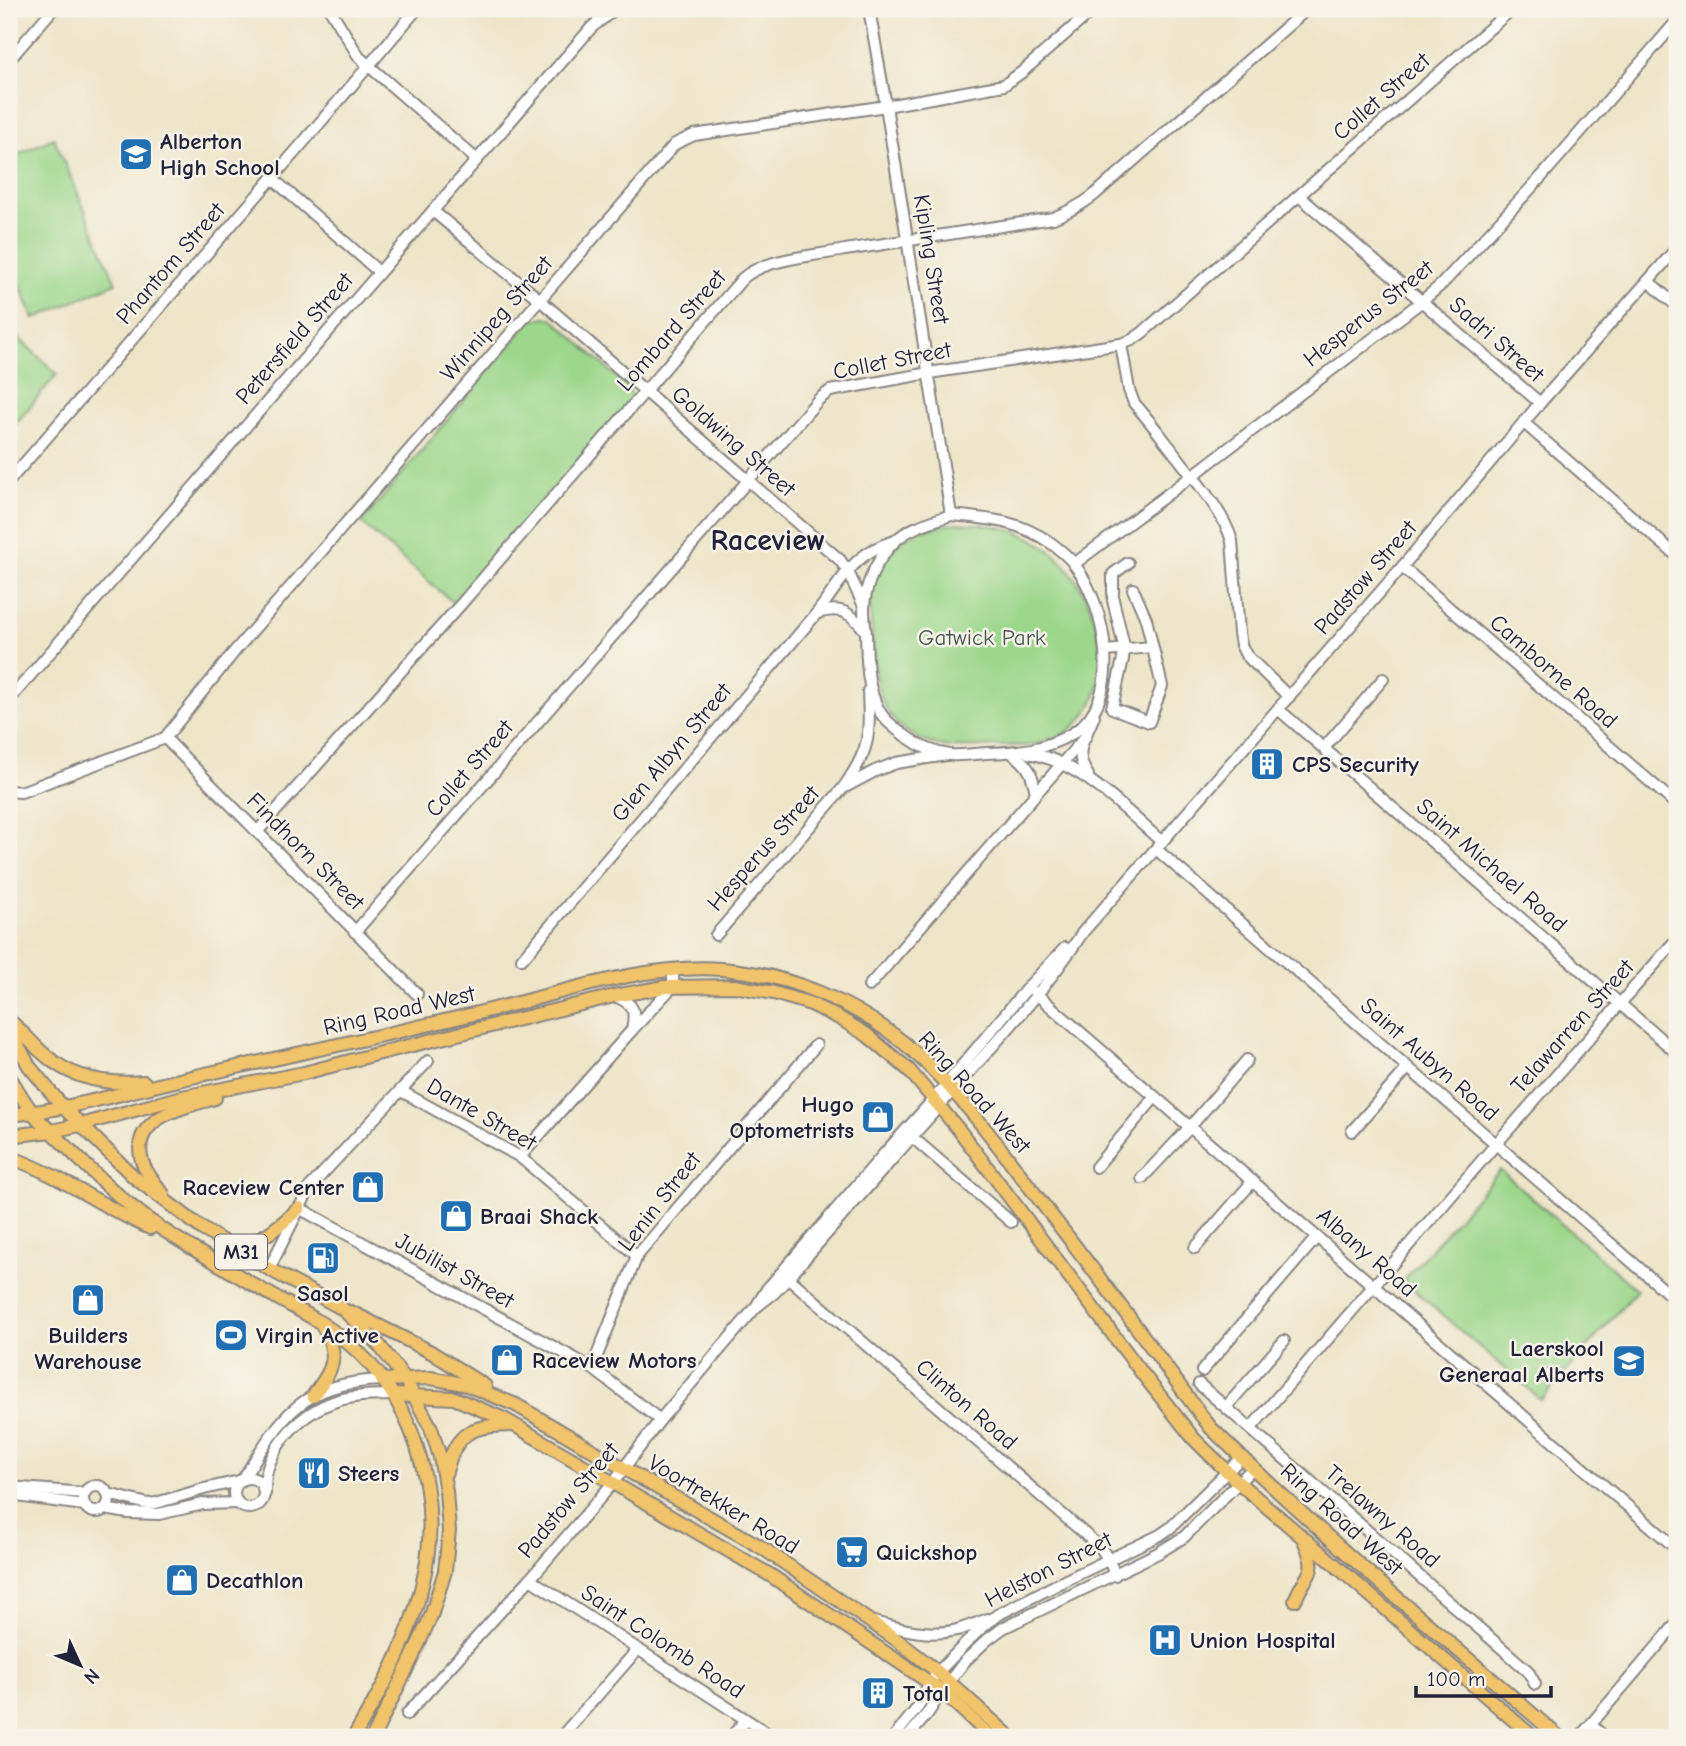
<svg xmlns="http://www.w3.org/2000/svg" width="1686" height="1746" font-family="'Comic Neue',sans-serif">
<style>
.green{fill:#9cd78b;stroke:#5f7c63;stroke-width:2}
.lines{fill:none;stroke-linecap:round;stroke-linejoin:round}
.minor-casing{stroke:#888482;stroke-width:14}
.major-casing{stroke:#888482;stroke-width:16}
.minor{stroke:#fff;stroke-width:10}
.major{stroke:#f1c36a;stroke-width:12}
.labels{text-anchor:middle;stroke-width:5;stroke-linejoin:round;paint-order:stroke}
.shield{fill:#f7f3e8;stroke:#62616f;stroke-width:2}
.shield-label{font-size:21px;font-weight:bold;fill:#22223b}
.street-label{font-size:23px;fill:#22223b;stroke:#f7f3e8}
.poi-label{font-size:23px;font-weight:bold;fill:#22223b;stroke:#f7f3e8;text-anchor:start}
.park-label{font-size:23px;fill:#475853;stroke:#f7f3e8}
.district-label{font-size:30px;font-weight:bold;fill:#22223b;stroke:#f7f3e8}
</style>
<rect width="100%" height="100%" fill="#f7f3e8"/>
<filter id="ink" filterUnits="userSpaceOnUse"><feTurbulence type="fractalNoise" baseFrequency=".0143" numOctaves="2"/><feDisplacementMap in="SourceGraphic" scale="14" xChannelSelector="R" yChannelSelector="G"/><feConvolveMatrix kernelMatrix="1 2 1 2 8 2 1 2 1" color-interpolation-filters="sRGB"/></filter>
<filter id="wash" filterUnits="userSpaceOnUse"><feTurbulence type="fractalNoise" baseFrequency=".00686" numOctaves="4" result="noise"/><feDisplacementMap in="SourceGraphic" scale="28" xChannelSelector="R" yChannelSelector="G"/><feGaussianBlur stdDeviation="1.57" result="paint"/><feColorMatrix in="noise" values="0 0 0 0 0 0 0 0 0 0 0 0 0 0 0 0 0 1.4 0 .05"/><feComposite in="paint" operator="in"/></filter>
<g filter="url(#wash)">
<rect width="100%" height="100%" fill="#eee5c9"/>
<g class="green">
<polygon points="54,138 116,283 34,319 9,259 9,158"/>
<polygon points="544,317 552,318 628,387 632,395 632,402 455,604 361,523 530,321"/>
<polygon points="9,329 57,374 9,432"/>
<path d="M958,523C990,524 1017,527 1044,546C1108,591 1135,723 1036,744C1025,747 1011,745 999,746C969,747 940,752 912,735C875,714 873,668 872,631C871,619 869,606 871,594C875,575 887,552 903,540C919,529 940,526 958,523Z"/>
<polygon points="1500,1170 1637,1290 1541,1400 1403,1281"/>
</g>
</g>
<g filter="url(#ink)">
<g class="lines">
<g class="minor-casing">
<g id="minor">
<polyline points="330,9 359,57 369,66 477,160"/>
<polyline points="869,9 886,106 951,515"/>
<polyline points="9,60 53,9"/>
<polyline points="272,178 379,272"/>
<polyline points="1299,196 1540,403"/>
<polyline points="433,211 540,300 840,560 847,570 864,606"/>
<polyline points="1648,281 1677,306"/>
<path d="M1121,344L1129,390L1134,403C1150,421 1164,440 1179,459C1198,484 1223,511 1232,541L1239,633L1241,645L1246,655L1289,697"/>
<polyline points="1524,423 1677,556"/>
<polyline points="9,481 301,145 417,9"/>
<path d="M951,515C990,519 1017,520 1051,543C1059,549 1069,557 1074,564C1106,605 1125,700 1073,733C1045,750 1019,752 987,753C975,754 962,756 950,755C935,753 919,746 907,737C897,730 886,722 880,712C866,688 867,660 866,634C865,626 864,617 864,608C865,584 877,559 894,542C909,527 931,522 951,515Z"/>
<polyline points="1128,563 1113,574 1113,600 1124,646 1123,659 1112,708 1149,722 1162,686 1146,619 1133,589"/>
<polyline points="1074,564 1192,476 1421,302 1442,284 1543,175 1677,21"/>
<polyline points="1402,567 1677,805"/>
<path d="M817,613C841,606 850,612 865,630"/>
<polyline points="1105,651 1152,647"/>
<polyline points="9,700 592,27 615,9"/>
<polyline points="1278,709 1677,1053"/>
<polyline points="165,738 417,994"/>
<polyline points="1324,748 1383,679"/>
<path d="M1012,753C1029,765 1032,773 1036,793"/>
<path d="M1028,753C1080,761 1124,809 1162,842"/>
<path d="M1088,775C1072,752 1085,739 1094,716"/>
<polyline points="845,787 875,771 896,763 946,755"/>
<polyline points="9,791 21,792 165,738 234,652 675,144 694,135 886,106 1004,85 1022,72 1094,9"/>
<path d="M257,832L462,603L743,278C766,258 815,256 845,250C915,239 984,229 1053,218C1068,212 1080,206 1093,196L1307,9"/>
<polyline points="1156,849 1677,1301"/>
<polyline points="355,932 819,399 830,391 929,373 1121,344 1132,340 1142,333 1512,9"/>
<path d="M716,935L843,788C870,750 870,737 868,691"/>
<path d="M522,959L817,613C842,581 853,552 895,541"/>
<polyline points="869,986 1086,736"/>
<polyline points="1034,992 1677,1549"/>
<path d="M614,996C634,1003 636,1011 632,1030"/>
<polyline points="401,1091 520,1157 637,1256"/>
<polyline points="1352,1131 1408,1068"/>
<polyline points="912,1137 1011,1222"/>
<polyline points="520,1157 632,1030 673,986 673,971"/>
<polyline points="1096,1167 1155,1097"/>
<polyline points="1142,1178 1190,1127 1247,1060"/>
<polyline points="299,1208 592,1368 660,1420"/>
<polyline points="1195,1248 1253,1181"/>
<polyline points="269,1269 310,1187 428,1061"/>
<polyline points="784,1274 1100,1547 1109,1560 1115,1575"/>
<path d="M756,1307L774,1293L788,1278C843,1214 899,1152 954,1089C999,1039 1046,989 1083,932L1402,567L1540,403L1677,248"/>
<polyline points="592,1368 637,1256 816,1045"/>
<polyline points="1202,1371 1317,1237"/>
<polyline points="1199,1384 1528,1671 1535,1684"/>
<polyline points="1226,1407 1284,1341"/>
<polyline points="1251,1428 1496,1144 1677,939"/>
<circle cx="249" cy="1493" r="15"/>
<path d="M243,1479C282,1415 302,1383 382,1380"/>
<circle cx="96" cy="1499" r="13"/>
<polyline points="9,1487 85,1493"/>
<path d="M265,1493C265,1486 265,1478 267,1471C278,1432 315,1402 354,1397C367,1395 380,1395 393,1395"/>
<polyline points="108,1494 148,1504 156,1503 204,1489 239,1481"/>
<polyline points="9,1497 17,1496 84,1505"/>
<polyline points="105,1509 128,1513 159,1514 203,1504 238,1503"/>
<polyline points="530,1579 773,1737"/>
<path d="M874,1622C901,1629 929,1637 957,1630C967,1627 978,1623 988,1619"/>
<polyline points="407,1714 530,1579 612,1484 660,1420 756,1307 767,1289 782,1272 883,1155 934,1099 1028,987 1065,948"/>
<polyline points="1591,1725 1605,1737"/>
<polyline points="561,1737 638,1649"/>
<polyline points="731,1737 746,1720"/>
<polyline points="894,1737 918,1707 930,1682 938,1672 976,1633 997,1615 1068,1579 1160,1535 1170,1528 1241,1458"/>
<polyline points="908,1737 928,1713 942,1691 965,1661 987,1640 1003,1628 1158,1553 1184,1537 1253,1468"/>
<polyline points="1580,1737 1677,1623"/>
</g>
</g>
<g class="major-casing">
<g id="major">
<path d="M9,1020C22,1031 32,1044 45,1055C73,1080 108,1085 144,1082"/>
<polyline points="9,1028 29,1066 63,1107 134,1177 204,1230 269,1269 343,1309 379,1345 405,1379 422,1411 431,1428 440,1457 446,1491 449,1531 445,1571 431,1616 412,1658 373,1737"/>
<path d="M9,1076C16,1088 24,1101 32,1112C42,1124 55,1135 66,1146C92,1172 119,1198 149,1220C182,1244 218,1263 252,1284C284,1303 319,1318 347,1342C413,1396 441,1490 425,1572C420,1598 411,1624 401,1648C389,1679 370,1708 354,1737"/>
<path d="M9,1115C68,1110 126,1092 183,1079C286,1056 388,1035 490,1010C560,993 650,963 721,969C788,974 852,1001 904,1043C954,1085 996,1142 1035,1194C1077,1249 1119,1303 1160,1359C1177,1382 1193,1405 1211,1428C1322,1536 1442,1636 1559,1737"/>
<polyline points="9,1136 51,1131 80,1125 182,1097 304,1073 388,1051 614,996 665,987 734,986 774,993 811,1004 839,1018 867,1035 909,1070 959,1130 1145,1377 1194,1439 1239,1483 1333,1563 1533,1737"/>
<path d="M9,1157C59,1174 102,1207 150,1228"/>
<path d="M163,1194C156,1184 145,1173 142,1161C129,1117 185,1107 215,1098"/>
<path d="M233,1248C262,1241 277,1229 299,1208"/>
<polyline points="351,1312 431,1352 485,1386"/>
<polyline points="382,1380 430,1378 453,1382 467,1385 516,1405 623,1468 761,1547 897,1640 938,1672 1010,1737"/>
<polyline points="393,1395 454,1398 504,1419 770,1575 942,1691 991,1737"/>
<path d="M313,1396C332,1370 341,1357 323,1327"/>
<path d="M446,1472C456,1430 474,1425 514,1425"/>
<path d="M1295,1600C1307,1570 1320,1576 1304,1540"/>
</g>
</g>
<use href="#minor" class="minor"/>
<use href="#major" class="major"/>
</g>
</g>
<defs>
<g id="school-square" transform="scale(1.75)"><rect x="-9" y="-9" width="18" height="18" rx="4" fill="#1f6fb2" stroke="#f7f3e8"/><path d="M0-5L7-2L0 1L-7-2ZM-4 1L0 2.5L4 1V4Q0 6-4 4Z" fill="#fff"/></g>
<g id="building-square" transform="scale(1.75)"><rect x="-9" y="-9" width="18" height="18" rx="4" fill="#1f6fb2" stroke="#f7f3e8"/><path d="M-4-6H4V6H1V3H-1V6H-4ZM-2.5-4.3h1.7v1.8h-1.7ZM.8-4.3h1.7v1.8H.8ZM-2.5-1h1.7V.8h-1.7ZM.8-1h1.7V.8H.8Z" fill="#fff"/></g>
<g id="shop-square" transform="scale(1.75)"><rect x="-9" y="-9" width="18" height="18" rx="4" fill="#1f6fb2" stroke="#f7f3e8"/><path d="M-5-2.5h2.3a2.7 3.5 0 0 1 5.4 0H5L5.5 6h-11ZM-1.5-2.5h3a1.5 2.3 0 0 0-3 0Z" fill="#fff"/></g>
<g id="fuel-square" transform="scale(1.75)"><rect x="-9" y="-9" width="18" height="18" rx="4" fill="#1f6fb2" stroke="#f7f3e8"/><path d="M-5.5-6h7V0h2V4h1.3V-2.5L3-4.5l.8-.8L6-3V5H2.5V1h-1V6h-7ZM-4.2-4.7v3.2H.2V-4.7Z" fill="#fff"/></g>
<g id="stadium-square" transform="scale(1.75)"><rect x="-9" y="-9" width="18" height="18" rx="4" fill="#1f6fb2" stroke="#f7f3e8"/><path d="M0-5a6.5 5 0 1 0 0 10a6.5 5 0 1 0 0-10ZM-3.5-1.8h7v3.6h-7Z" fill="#fff"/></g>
<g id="restaurant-square" transform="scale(1.75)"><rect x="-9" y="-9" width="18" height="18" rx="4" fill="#1f6fb2" stroke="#f7f3e8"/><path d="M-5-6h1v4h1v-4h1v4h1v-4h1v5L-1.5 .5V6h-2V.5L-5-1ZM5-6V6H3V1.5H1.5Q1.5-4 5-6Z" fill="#fff"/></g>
<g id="supermarket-square" transform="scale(1.75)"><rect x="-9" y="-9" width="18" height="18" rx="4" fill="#1f6fb2" stroke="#f7f3e8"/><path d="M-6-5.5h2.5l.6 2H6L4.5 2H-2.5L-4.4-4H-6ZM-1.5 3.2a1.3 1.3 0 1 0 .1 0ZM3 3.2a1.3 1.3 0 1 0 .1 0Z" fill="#fff"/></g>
<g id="hospital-square" transform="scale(1.75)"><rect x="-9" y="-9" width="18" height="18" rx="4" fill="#1f6fb2" stroke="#f7f3e8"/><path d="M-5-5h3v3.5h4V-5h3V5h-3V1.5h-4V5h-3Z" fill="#fff"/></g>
</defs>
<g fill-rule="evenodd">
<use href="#school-square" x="136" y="154"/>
<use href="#building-square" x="1267" y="764"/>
<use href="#shop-square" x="878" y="1117"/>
<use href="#shop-square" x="368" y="1187"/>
<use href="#shop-square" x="456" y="1216"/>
<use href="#fuel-square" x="323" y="1258"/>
<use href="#shop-square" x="88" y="1300"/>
<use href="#stadium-square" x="231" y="1335"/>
<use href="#shop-square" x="507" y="1360"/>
<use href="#school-square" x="1629" y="1361"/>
<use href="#restaurant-square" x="314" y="1473"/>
<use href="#supermarket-square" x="852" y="1552"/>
<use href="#shop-square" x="182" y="1580"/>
<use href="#hospital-square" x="1165" y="1640"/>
<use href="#building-square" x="878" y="1693"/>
</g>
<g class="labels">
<rect class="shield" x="215" y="1234.5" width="52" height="35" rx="5"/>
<g class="shield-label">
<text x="241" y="1259">M31</text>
</g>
<g class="street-label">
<text transform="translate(1381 96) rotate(-41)" y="8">Collet Street</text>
<text transform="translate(932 259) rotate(81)" y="8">Kipling Street</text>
<text transform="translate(170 263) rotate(-49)" y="8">Phantom Street</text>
<text transform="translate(1368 313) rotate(-38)" y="8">Hesperus Street</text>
<text transform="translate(496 318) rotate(-49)" y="8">Winnipeg Street</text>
<text transform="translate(671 330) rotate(-49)" y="8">Lombard Street</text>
<text transform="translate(294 338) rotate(-49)" y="8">Petersfield Street</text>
<text transform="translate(1497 339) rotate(41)" y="8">Sadri Street</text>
<text transform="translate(892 360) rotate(-11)" y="8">Collet Street</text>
<text transform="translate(734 441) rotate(41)" y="8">Goldwing Street</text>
<text transform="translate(1365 577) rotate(-49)" y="8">Padstow Street</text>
<text transform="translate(1554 671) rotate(41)" y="8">Camborne Road</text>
<text transform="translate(671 752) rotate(-50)" y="8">Glen Albyn Street</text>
<text transform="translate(469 768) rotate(-49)" y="8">Collet Street</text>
<text transform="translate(763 848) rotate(-49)" y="8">Hesperus Street</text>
<text transform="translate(306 851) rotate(45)" y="8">Findhorn Street</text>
<text transform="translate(1492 865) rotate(41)" y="8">Saint Michael Road</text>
<text transform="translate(399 1010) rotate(-13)" y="8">Ring Road West</text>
<text transform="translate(1572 1026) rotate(-48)" y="8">Telawarren Street</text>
<text transform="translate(1430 1059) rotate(41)" y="8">Saint Aubyn Road</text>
<text transform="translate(975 1092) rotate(48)" y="8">Ring Road West</text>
<text transform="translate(482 1114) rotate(30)" y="8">Dante Street</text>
<text transform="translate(659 1201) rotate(-52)" y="8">Lenin Street</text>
<text transform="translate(1367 1252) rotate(41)" y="8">Albany Road</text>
<text transform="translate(455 1270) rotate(29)" y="8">Jubilist Street</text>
<text transform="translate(967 1404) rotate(41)" y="8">Clinton Road</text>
<text transform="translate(568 1500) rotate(-50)" y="8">Padstow Street</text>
<text transform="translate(724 1504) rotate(31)" y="8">Voortrekker Road</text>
<text transform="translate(1383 1516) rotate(41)" y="8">Trelawny Road</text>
<text transform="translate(1342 1519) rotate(42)" y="8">Ring Road West</text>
<text transform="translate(1048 1569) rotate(-27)" y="8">Helston Street</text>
<text transform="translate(663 1641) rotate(33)" y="8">Saint Colomb Road</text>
</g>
<g class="poi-label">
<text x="160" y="149">Alberton<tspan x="160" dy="26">High School</tspan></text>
<text x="1292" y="772">CPS Security</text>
<text x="854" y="1112" text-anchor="end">Hugo<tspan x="854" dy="26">Optometrists</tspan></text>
<text x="344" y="1195" text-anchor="end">Raceview Center</text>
<text x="480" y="1224">Braai Shack</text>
<text x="323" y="1301" text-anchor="middle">Sasol</text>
<text x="88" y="1343" text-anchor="middle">Builders<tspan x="88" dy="26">Warehouse</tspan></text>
<text x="256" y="1343">Virgin Active</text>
<text x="1604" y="1356" text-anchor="end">Laerskool<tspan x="1604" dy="26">Generaal Alberts</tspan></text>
<text x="532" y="1368">Raceview Motors</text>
<text x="338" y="1481">Steers</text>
<text x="876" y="1560">Quickshop</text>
<text x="206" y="1588">Decathlon</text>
<text x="1190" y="1648">Union Hospital</text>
<text x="903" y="1701">Total</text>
</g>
<g class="park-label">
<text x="982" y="645">Gatwick Park</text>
</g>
<g class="district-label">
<text x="768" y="550">Raceview</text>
</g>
</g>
<rect width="1686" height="1746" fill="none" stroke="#f7f3e8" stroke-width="35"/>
<g transform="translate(80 1665) rotate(134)" stroke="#f7f3e8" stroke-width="5" paint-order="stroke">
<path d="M0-5L12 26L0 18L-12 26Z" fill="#22223b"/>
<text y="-10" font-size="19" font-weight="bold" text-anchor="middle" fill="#22223b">N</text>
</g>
<path d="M1416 1686v10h135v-10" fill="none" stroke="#22223b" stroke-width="3.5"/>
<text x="1427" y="1686" font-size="21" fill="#22223b" stroke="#f7f3e8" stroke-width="5" paint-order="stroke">100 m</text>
</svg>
